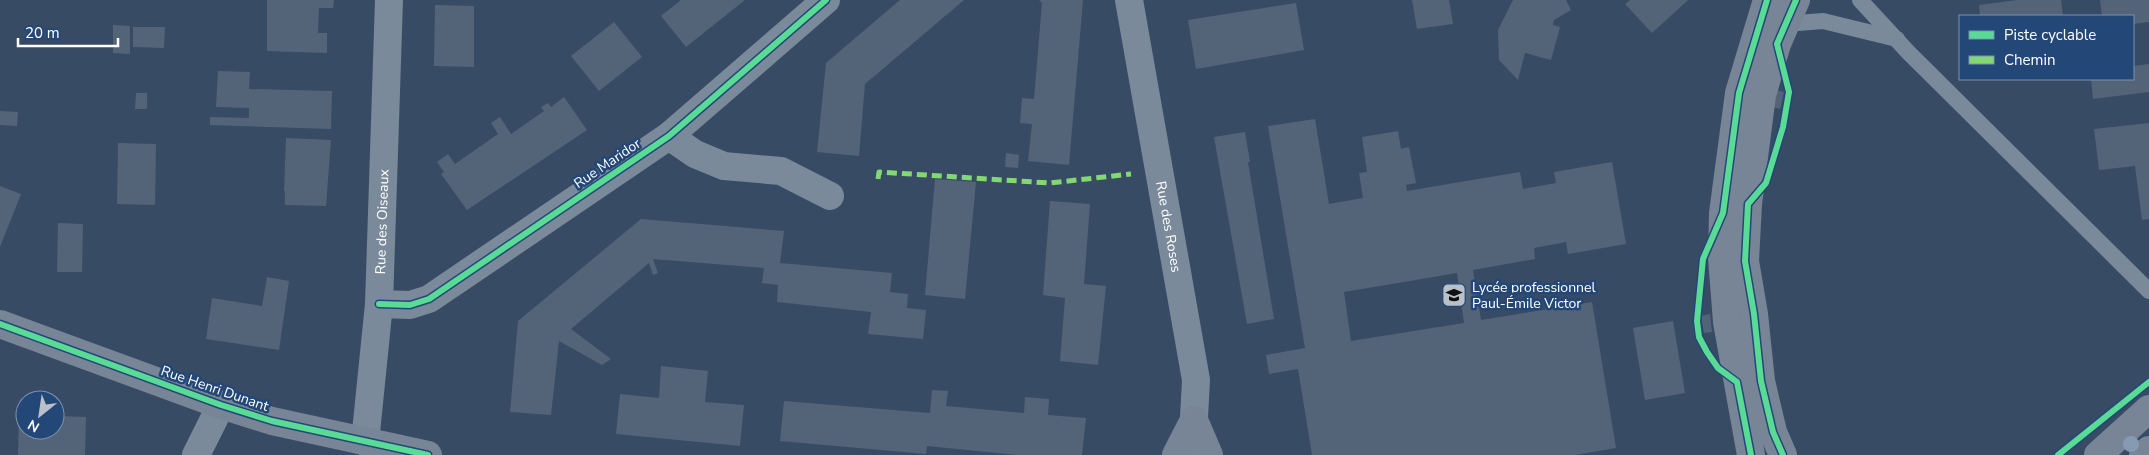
<svg xmlns="http://www.w3.org/2000/svg" width="2149" height="455" font-family="'Nunito Sans',sans-serif">
<style>
.building{fill:#546478;fill-rule:evenodd}
.lines{fill:none;stroke-linecap:round;stroke-linejoin:round}
.lane{stroke:#7b8a9b;stroke-width:16}
.street{stroke:#7b8a9b;stroke-width:28}
.secondary{stroke:#778597;stroke-width:28}
.quiet{stroke:#83d873;stroke-width:5;stroke-dasharray:10 5;stroke-linecap:butt}
.cycleway-casing{stroke:#234878;stroke-width:9}
.cycleway{stroke:#5adb95;stroke-width:6}
.tree{fill:#869ab3}
.labels{text-anchor:middle;stroke-width:5;stroke-linejoin:round;paint-order:stroke}
.street-label{font-size:14px;fill:#fff;stroke:#234878}
.poi-label{font-size:14px;fill:#fff;stroke:#234878;text-anchor:start}
</style>
<rect width="100%" height="100%" fill="#374b64"/>
<g class="building">
<polygon points="267,0 334,0 333,8 319,8 318,33 327,33 327,53 267,51"/>
<polygon points="681,0 745,0 686,47 661,16"/>
<polygon points="900,0 964,0 865,84 859,156 817,152 826,63"/>
<polygon points="1039,0 1083,0 1069,165 1028,161 1032,124 1020,123 1022,98 1034,99 1042,3"/>
<polygon points="1412,0 1449,0 1453,24 1417,29"/>
<polygon points="1513,0 1566,0 1571,10 1554,20 1553,25 1560,27 1551,60 1525,53 1518,80 1499,60 1498,30"/>
<polygon points="1630,0 1688,0 1652,33 1625,4"/>
<polygon points="2017,0 2061,0 2063,16 1980,16 1979,5"/>
<polygon points="2100,0 2149,0 2149,22 2133,24 2133,16 2102,16"/>
<polygon points="1296,3 1304,50 1196,69 1188,20"/>
<polygon points="435,5 474,6 474,67 434,66"/>
<polygon points="614,22 642,57 599,91 571,56"/>
<polygon points="113,25 130,26 130,54 113,53"/>
<polygon points="133,27 165,27 164,48 133,47"/>
<polygon points="2149,64 2149,92 2093,99 2091,79 2133,79 2133,66"/>
<polygon points="218,71 250,72 249,89 332,91 331,129 210,125 210,117 249,118 249,108 216,107"/>
<polygon points="1776,90 1784,92 1780,109 1773,107"/>
<polygon points="136,93 147,93 147,109 135,109"/>
<polygon points="564,97 587,130 467,210 441,174 444,172 437,162 448,154 455,164 498,134 491,123 500,117 511,134 544,111 541,107 548,103 551,107"/>
<polygon points="0,111 18,112 17,126 0,125"/>
<path d="M1315,119L1329,204L1363,198L1359,173L1367,172L1362,137L1398,131L1401,149L1409,147L1416,183L1406,185L1407,191L1520,172L1523,189L1556,183L1554,172L1612,162L1626,244L1568,254L1566,242L1534,248L1535,259L1473,270L1481,320L1592,302L1616,448L1575,455H1312L1298,369L1269,374L1266,355L1305,348L1268,126ZM1457,273L1464,323L1351,341L1344,292Z"/>
<polygon points="2149,123 2149,219 2142,220 2135,166 2099,170 2094,129"/>
<polygon points="1245,132 1250,162 1248,162 1274,319 1247,324 1214,137"/>
<polygon points="286,138 331,140 326,206 285,205 285,191 284,191"/>
<polygon points="118,143 156,144 155,205 117,204"/>
<polygon points="1006,153 1019,155 1018,168 1005,167"/>
<polygon points="935,179 976,182 965,299 925,295"/>
<polygon points="0,186 21,194 0,247"/>
<polygon points="1050,201 1090,204 1084,284 1106,286 1098,365 1060,361 1065,298 1043,295"/>
<polygon points="641,219 784,231 780,263 892,273 890,292 908,294 907,308 926,310 923,339 868,334 871,312 777,302 778,285 762,283 764,268 653,259 658,273 653,275 649,263 571,329 611,359 602,365 559,341 551,415 510,412 518,321"/>
<polygon points="58,223 83,224 82,272 57,272"/>
<polygon points="267,277 289,281 279,350 206,339 212,298 262,306"/>
<polygon points="1710,314 1712,332 1704,333 1701,316"/>
<polygon points="1673,321 1685,393 1645,400 1633,328"/>
<polygon points="661,366 708,371 705,402 744,405 740,446 616,434 620,394 659,398"/>
<polygon points="932,390 948,391 946,406 1024,413 1025,397 1049,399 1048,415 1086,418 1082,455 1017,455 927,446 926,454 780,441 784,401 930,413"/>
<polygon points="19,415 25,415 25,430 55,430 55,416 86,417 85,455 18,455"/>
</g>
<g class="lines">
<g class="lane">
<polyline points="1860,0 1908,52 2149,291"/>
<polyline points="1785,24 1823,21 1897,39"/>
</g>
<g class="street">
<path id="s1" d="M1129,0L1196,380L1192,455"/>
<polyline points="669,136 695,154 724,166 781,171 830,196"/>
<polyline points="379,304 410,305 429,299 669,136 826,0"/>
<path id="s2" d="M365,442L379,304L389,0"/>
<polyline points="196,455 221,405"/>
</g>
<g class="secondary">
<polyline points="0,324 221,405 272,421 428,455"/>
<polyline points="1194,420 1209,455"/>
<polyline points="1176,455 1194,420"/>
<polyline points="1751,455 1727,322 1722,258 1723,213 1739,93 1767,0"/>
<polyline points="1783,455 1773,432 1761,381 1754,314 1745,261 1748,204 1762,95 1777,44 1796,0"/>
<polyline points="2098,455 2149,409"/>
<polyline points="2143,455 2149,450"/>
</g>
<polyline class="quiet" points="878,179 879,172 1050,183 1131,174"/>
<g class="cycleway-casing">
<g id="cycleway">
<polyline points="379,304 410,305 429,299 669,136 826,0"/>
<polyline points="0,324 221,405 272,421 428,455"/>
<polyline points="1751,455 1737,382 1718,368 1707,352 1699,337 1697,321 1703,259 1723,213 1739,93 1767,0"/>
<polyline points="1783,455 1773,432 1761,381 1754,314 1745,261 1748,204 1766,183 1783,127 1789,92 1777,44 1796,0"/>
<polyline points="2058,455 2149,382"/>
</g>
</g>
<use href="#cycleway" class="cycleway"/>
</g>
<circle class="tree" cx="2131" cy="444" r="8"/>
<defs>
<g id="school-square" transform="scale(1.25)"><rect x="-9" y="-9" width="18" height="18" rx="4" fill="#b9c0c9" stroke="#234878"/><path d="M0-5L7-2L0 1L-7-2ZM-4 1L0 2.5L4 1V4Q0 6-4 4Z" fill="#111"/></g>
</defs>
<g fill-rule="evenodd">
<use href="#school-square" x="1454" y="295"/>
</g>
<g class="labels">
<g class="street-label">
<text transform="translate(607 163) rotate(-34)" y="5">Rue Maridor</text>
<text dy="5" stroke="none"><textPath href="#s2" startOffset="221">Rue des Oiseaux</textPath></text>
<text dy="5" stroke="none"><textPath href="#s1" startOffset="230">Rue des Roses</textPath></text>
<text transform="translate(215 388) rotate(19)" y="5">Rue Henri Dunant</text>
</g>
<g class="poi-label">
<text x="1472" y="292">Lycée professionnel<tspan x="1472" dy="16">Paul-Émile Victor</tspan></text>
</g>
</g>
<rect x="1959" y="15" width="175" height="65" fill="#234878" stroke="#7b91ae"/>
<rect x="1969" y="31" width="25" height="8" fill="#5adb95" stroke="#7b91ae"/>
<text x="2004" y="40" font-size="15" fill="#ffffff">Piste cyclable</text>
<rect x="1969" y="56" width="25" height="8" fill="#83d873" stroke="#7b91ae"/>
<text x="2004" y="65" font-size="15" fill="#ffffff">Chemin</text>
<g transform="translate(40 415) rotate(210)"><circle r="24" fill="#234878" stroke="#7b91ae"/>
<path d="M0-4L9 19L0 12L-9 19Z" fill="#b9c0c9"/>
<text y="-8" font-size="14" font-weight="bold" text-anchor="middle" fill="#ffffff">N</text>
</g>
<path d="M18 38v8h100v-8" fill="none" stroke="#ffffff" stroke-width="2.5"/>
<text x="25" y="38" font-size="15" fill="#ffffff" stroke="#234878" stroke-width="4" paint-order="stroke">20 m</text>
</svg>
